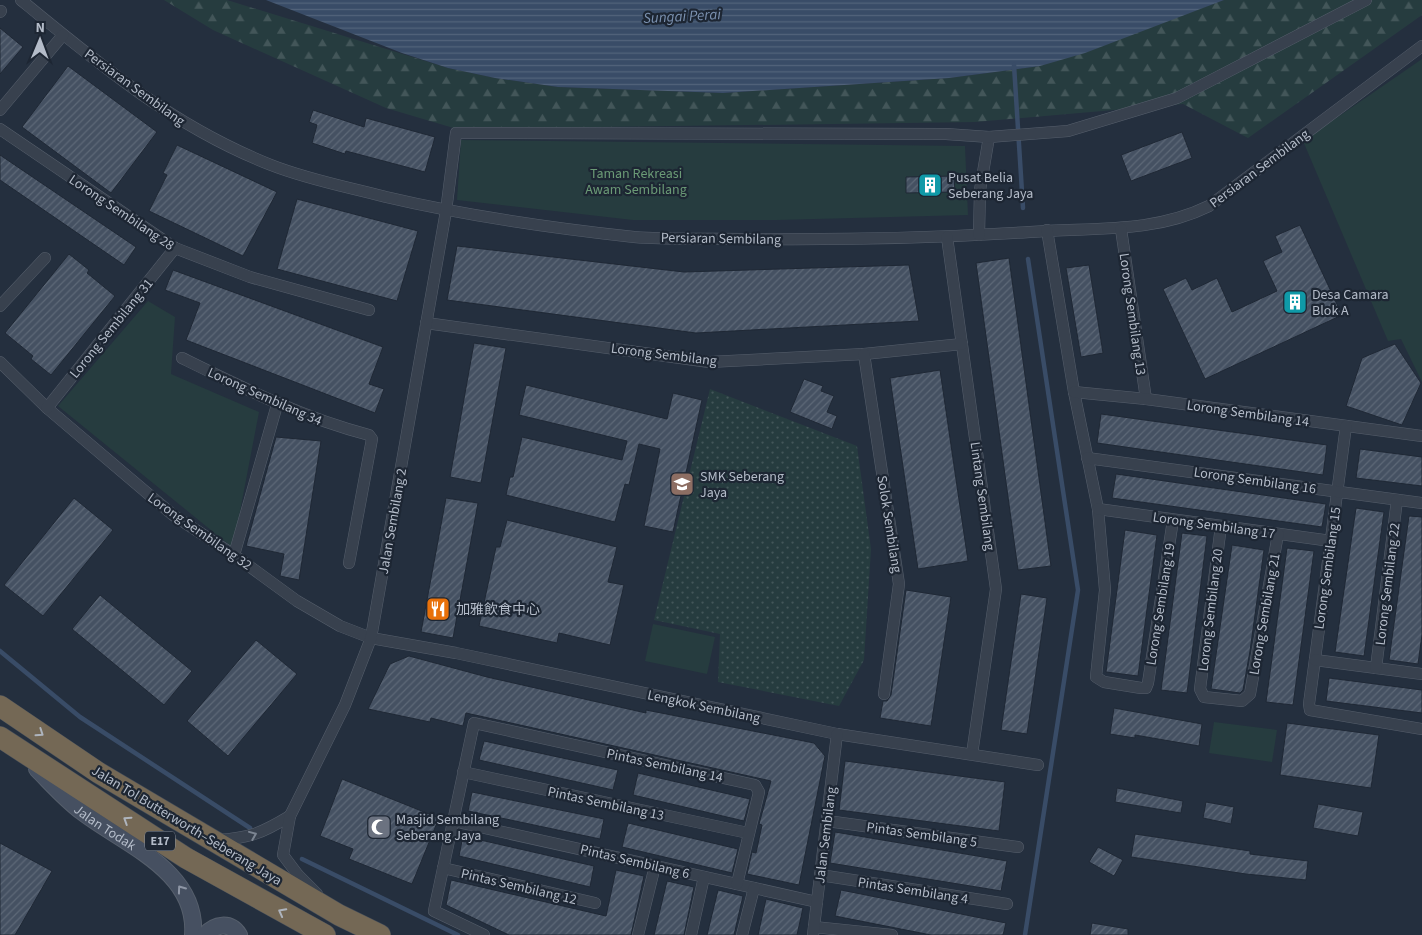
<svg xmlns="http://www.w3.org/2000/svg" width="1422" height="935" font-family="'Source Sans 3','Noto Sans SC',sans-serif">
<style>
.grass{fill:url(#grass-dots)}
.forest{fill:url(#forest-firs)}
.park{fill:#263c3f}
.water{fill:url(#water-rules)}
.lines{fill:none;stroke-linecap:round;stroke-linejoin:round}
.stream{stroke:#394c67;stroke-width:4.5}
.building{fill:url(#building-hatch);stroke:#1f2835}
.street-casing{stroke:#565f6c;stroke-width:12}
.secondary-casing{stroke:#565f6c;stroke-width:18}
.highway-casing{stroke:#434c59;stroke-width:22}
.street{stroke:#38414e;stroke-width:11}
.secondary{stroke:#465061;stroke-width:16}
.highway{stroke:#746855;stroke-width:21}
.oneway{stroke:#aeb4bd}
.oneway2{stroke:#7c8592}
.oneway3{stroke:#8e96a5}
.labels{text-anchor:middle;stroke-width:4.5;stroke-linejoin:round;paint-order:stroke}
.shield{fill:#1d2633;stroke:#878f9c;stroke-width:1}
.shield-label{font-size:12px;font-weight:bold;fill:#b4bcc9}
.street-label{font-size:14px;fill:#b4bcc9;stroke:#1d2633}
.park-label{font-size:14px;fill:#6b9a76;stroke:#1d2633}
.poi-label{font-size:14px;fill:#b4bcc9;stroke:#1d2633;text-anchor:start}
.water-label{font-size:15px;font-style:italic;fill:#7c92b1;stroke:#1d2633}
</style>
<defs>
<pattern id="grass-dots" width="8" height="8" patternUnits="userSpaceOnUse" patternTransform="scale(1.25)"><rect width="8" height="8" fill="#263c3f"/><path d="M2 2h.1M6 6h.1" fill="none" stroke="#435659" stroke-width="1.8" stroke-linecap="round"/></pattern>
<pattern id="forest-firs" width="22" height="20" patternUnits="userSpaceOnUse" patternTransform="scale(1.25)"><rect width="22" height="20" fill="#263c3f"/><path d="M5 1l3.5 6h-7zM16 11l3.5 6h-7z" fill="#435659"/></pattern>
<pattern id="water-rules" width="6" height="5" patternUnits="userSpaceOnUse" patternTransform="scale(1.25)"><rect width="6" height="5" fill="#394c67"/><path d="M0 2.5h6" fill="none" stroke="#53647b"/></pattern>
<pattern id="building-hatch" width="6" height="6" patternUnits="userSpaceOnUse" patternTransform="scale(1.25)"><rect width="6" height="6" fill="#455162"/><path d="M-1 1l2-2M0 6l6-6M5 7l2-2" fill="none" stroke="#5d6877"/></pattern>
</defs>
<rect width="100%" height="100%" fill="#242f3e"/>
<polygon class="grass" points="710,389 857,446 871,549 864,660 839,706 718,682 720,634 654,620"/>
<polygon class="forest" points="164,0 227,0 448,68 495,78 558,87 723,93 949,78 1040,66 1224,0 1422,0 1422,15 1248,138 1183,104 975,122 457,129 386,108 213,30"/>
<g class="park">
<polygon points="1422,59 1422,382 1401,339 1388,341 1303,141"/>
<polygon points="461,140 965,146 968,215 777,220 633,220 457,200"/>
<polygon points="148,301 175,317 171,374 259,412 233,548 58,406"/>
<polygon points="653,624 715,637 707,674 645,661"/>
<polygon points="1214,722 1277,730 1272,762 1209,753"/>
</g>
<polygon class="water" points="266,0 1224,0 1085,53 1040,66 949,78 723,93 558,87 495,78 448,68 402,53"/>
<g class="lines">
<g class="stream">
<polyline points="1014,65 1023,208"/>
<polyline points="0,651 80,717 250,828"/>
<polyline points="302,859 458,935"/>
<polyline points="1025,935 1078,590 1028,259"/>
</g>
</g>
<g class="building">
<polygon points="0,28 23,47 0,74"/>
<polygon points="68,66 157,132 111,193 22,127"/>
<polygon points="313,110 364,127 366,118 435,137 425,172 346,151 345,154 312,143 317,125 309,122"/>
<polygon points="1182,132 1192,158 1131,181 1121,155"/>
<polygon points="177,145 277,192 243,256 149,211 167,175 163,173"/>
<polygon points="0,155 136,247 124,265 0,180"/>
<polygon points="954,176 955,192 906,193 906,177"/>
<polygon points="297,199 418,231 397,301 277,269"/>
<polygon points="1300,225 1342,315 1205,379 1163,289 1186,278 1192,290 1217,278 1232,312 1277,291 1263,261 1282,252 1275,236"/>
<polygon points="457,246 684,272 909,265 919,321 696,333 447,300"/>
<polygon points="69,254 89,270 87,273 115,296 51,375 31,359 33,356 5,333"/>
<polygon points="1009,258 1051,566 1018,570 976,263"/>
<polygon points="1089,265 1103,353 1081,357 1066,268"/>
<polygon points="173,270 383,347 369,384 384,389 375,413 186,340 200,303 165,290"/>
<polygon points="474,343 506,348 481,483 450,477"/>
<polygon points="1395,344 1421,383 1402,425 1346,406 1362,358"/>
<polygon points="940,370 968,561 918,569 890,378"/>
<polygon points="804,379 823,386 821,391 834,396 827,412 837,416 832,429 790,412"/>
<polygon points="526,385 667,419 673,393 702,400 673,532 644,526 660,449 639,444 629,485 625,484 615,522 506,495 510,477 513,477 522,437 622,460 627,441 519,415"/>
<polygon points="1101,414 1327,445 1323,475 1097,443"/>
<polygon points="276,437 321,441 299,580 280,576 284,554 246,546"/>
<polygon points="1360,449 1422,457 1422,486 1356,478"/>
<polygon points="1116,474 1326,504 1322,527 1112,498"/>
<polygon points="74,498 113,530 43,616 4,585"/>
<polygon points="446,498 478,503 453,638 421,632"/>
<polygon points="1356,508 1384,512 1364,656 1335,652"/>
<polygon points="1409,516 1422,517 1422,635 1418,664 1389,660"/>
<polygon points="507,520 617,547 608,582 624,585 610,645 559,633 557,643 479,626 496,547 500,547"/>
<polygon points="1125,530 1157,535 1138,676 1106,672"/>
<polygon points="1182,533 1207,536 1187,693 1161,690"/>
<polygon points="1232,545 1264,550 1250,651 1243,690 1240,693 1211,689"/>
<polygon points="1287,548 1314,551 1293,705 1266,702"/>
<polygon points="906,590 951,597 931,726 880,718 883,701 887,701 891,695"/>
<polygon points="1021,594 1047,598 1027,734 1001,730"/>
<polygon points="100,595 192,671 164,705 72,629"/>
<polygon points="256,640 297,674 228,756 187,721"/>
<polygon points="409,656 487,677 646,713 646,710 814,743 825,756 799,885 747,874 752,852 756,853 762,825 759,824 771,781 466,713 463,726 431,718 430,722 368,709 390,664"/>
<polygon points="1329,678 1422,690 1422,713 1326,701"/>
<polygon points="1114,708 1202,724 1199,746 1135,735 1135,738 1110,734"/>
<polygon points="1287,723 1379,735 1371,788 1280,775"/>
<polygon points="484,741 618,770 613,790 479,760"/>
<polygon points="845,761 1005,782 999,831 839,810"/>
<polygon points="638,773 750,799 744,821 633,795"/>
<polygon points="342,779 439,818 412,884 349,859 353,849 320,836"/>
<polygon points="1117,788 1183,801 1181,813 1115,802"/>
<polygon points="472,792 604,819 600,839 468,811"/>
<polygon points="1206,802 1234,807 1231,824 1203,818"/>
<polygon points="1318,804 1363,812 1358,836 1313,828"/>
<polygon points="628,823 738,849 732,873 622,847"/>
<polygon points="835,832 1007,861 1001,891 830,863"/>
<polygon points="1135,834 1250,851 1250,854 1308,861 1306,880 1246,874 1131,857"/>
<polygon points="463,836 594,866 590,887 459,856"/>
<polygon points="0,843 52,871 15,935 0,935"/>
<polygon points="1098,847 1123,860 1114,876 1089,862"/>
<polygon points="616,870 644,876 631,935 509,935 446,905 451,880 606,916"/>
<polygon points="667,881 694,887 684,935 654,935"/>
<polygon points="718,890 743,896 734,935 707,935"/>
<polygon points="841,890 1006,923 1003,935 931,935 835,916"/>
<polygon points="766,899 803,908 797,935 758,935"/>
<polygon points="1092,923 1128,929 1128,935 1090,935"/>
</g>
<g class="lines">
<g class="street-casing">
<g id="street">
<path d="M21,0C100,65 174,127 271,165C309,180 348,187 386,197C467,216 551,228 634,237C671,240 710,238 747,239C842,240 936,238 1030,232C1092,227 1152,234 1209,206L1422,46"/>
<polyline points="0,12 1,11"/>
<polyline points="0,110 63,35"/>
<polyline points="0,129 175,248 250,277 369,310"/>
<polyline points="1121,229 1146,399"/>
<polyline points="1047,230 1074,392 1098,509 1105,590 1096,677 1104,682 1141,688 1146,688 1148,683 1173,520"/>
<polyline points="979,235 980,190 989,137"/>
<polyline points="947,237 996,589 972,754"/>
<polyline points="0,306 45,258"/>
<polyline points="426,323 709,362 864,354 962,344"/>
<polyline points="864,354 899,584 884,694"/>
<path d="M182,358C243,388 303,418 369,435L372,439L349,563"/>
<polyline points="0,362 47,408 173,515 234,555 297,601 340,626 371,638 456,653 837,734 1038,765"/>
<polyline points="1074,392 1146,399 1422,436"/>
<polyline points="47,408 175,248"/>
<polyline points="1346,426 1309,704 1310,710 1422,729"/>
<polyline points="1087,458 1422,503"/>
<polyline points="1098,509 1331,541"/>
<polyline points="1221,526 1200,689 1204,697 1242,701 1250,694 1278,534"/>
<polyline points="234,555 277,405"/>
<polyline points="1315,660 1422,674"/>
<polyline points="1376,668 1397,500"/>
<polyline points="463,772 748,833"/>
<polyline points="453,821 817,902"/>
<polyline points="827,821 1018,847"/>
<path d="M217,840C250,838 262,833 290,816"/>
<polyline points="443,868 595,903"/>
<polyline points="820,875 1007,904"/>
<polyline points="317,894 298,875 283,855 290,816 345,705 371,638 446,211 456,133 946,134 989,137 1068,131 1177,98 1366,0"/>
<polyline points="814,927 892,935"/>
<polyline points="484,935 434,911 474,723 755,785 759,792 737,884"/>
<polyline points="638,935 655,866"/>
<polyline points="691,935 704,877"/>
<polyline points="742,935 754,888"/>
<polyline points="813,935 837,734"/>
</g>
</g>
<g class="secondary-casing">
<g id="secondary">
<path id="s1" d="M37,769C51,783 65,799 81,811C123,844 198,870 193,935"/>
<path d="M205,935C215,924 230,921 239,935"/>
</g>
</g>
<g class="highway-casing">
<g id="highway">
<polyline points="0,706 99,773 339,915 380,935"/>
<polyline points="0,737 186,858 325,935"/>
</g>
</g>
<use href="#street" class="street"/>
<use href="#secondary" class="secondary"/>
<use href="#highway" class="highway"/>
</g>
<defs><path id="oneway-chevron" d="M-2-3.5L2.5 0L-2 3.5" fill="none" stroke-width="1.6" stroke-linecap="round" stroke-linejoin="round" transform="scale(1.25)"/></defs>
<g class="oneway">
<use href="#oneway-chevron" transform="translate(40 733) rotate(34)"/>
<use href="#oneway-chevron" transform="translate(127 820) rotate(-147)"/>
<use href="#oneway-chevron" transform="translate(282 912) rotate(-152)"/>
</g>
<use class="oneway2" href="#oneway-chevron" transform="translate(253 835) rotate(-22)"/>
<use class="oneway3" href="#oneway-chevron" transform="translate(181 889) rotate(-126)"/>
<defs>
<g id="building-square" transform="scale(1.25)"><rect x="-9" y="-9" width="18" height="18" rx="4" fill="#0f9aa8" stroke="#1d2633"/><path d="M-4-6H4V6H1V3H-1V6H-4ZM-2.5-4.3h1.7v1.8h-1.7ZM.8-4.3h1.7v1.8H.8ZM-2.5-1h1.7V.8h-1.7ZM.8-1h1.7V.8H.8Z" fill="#fff"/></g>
<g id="school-square" transform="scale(1.25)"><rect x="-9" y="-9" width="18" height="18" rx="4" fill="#8d6e63" stroke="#1d2633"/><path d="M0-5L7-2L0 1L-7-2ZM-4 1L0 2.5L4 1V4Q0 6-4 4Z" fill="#fff"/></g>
<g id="restaurant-square" transform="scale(1.25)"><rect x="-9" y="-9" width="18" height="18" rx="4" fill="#e8710a" stroke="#1d2633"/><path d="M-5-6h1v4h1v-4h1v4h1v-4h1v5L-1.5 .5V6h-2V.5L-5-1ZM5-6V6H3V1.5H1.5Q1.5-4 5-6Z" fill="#fff"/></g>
<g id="mosque-square" transform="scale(1.25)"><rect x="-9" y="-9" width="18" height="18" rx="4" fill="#6b7280" stroke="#1d2633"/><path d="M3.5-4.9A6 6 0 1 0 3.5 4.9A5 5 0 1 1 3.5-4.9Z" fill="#fff"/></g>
</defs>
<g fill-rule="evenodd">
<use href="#building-square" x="930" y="185"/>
<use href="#building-square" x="1295" y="302"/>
<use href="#school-square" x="682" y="484"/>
<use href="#restaurant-square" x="438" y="609"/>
<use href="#mosque-square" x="379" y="827"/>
</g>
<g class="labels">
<rect class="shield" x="145" y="831.5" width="30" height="19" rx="4"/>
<g class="shield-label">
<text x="160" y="845">E17</text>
</g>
<g class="street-label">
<text transform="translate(135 87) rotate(36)" y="5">Persiaran Sembilang</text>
<text transform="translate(1259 168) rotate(-37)" y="5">Persiaran Sembilang</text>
<text transform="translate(122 212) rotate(34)" y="5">Lorong Sembilang 28</text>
<text transform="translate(721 238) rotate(1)" y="5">Persiaran Sembilang</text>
<text transform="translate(1133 314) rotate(82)" y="5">Lorong Sembilang 13</text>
<text transform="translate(111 328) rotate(-51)" y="5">Lorong Sembilang 31</text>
<text transform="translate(664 354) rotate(7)" y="5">Lorong Sembilang</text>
<text transform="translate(265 396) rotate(24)" y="5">Lorong Sembilang 34</text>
<text transform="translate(1248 413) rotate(8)" y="5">Lorong Sembilang 14</text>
<text transform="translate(1255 480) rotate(8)" y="5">Lorong Sembilang 16</text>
<text transform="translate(983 496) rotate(82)" y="5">Lintang Sembilang</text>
<text transform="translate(392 521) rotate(-80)" y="5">Jalan Sembilang 2</text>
<text transform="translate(890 524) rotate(81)" y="5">Solok Sembilang</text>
<text transform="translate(1214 525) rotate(8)" y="5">Lorong Sembilang 17</text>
<text transform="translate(200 531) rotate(35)" y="5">Lorong Sembilang 32</text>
<text transform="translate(1327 568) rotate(-82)" y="5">Lorong Sembilang 15</text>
<text transform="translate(1387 584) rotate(-83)" y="5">Lorong Sembilang 22</text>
<text transform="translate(1160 604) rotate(-81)" y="5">Lorong Sembilang 19</text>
<text transform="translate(1210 610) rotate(-83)" y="5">Lorong Sembilang 20</text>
<text transform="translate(1264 614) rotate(-80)" y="5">Lorong Sembilang 21</text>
<text transform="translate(704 706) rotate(12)" y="5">Lengkok Sembilang</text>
<text transform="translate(665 765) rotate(12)" y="5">Pintas Sembilang 14</text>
<text transform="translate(606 803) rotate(12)" y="5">Pintas Sembilang 13</text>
<text transform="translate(187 825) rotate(31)" y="5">Jalan Tol Butterworth–Seberang Jaya</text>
<text dy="5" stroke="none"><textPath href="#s1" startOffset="90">Jalan Todak</textPath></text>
<text transform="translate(922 834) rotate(8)" y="5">Pintas Sembilang 5</text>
<text transform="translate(825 835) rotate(-83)" y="5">Jalan Sembilang</text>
<text transform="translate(635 861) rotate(13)" y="5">Pintas Sembilang 6</text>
<text transform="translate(519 886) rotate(13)" y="5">Pintas Sembilang 12</text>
<text transform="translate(913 890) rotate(9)" y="5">Pintas Sembilang 4</text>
</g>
<g class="park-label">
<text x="636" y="178">Taman Rekreasi<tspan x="636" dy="16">Awam Sembilang</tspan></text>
</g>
<g class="poi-label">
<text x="948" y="182">Pusat Belia<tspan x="948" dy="16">Seberang Jaya</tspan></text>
<text x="1312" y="299">Desa Camara<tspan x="1312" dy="16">Blok A</tspan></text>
<text x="700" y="481">SMK Seberang<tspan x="700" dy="16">Jaya</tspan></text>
<text x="456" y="614">加雅飲食中心</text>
<text x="396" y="824">Masjid Sembilang<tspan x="396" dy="16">Seberang Jaya</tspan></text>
</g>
<g class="water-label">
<text transform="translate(682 16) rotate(-3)" y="5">Sungai Perai</text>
</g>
</g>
<g transform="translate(40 40) rotate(1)" stroke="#1d2633" stroke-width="4" paint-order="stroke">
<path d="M0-4L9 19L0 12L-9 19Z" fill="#b4bcc9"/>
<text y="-8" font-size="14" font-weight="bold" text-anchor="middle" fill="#b4bcc9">N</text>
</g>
</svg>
